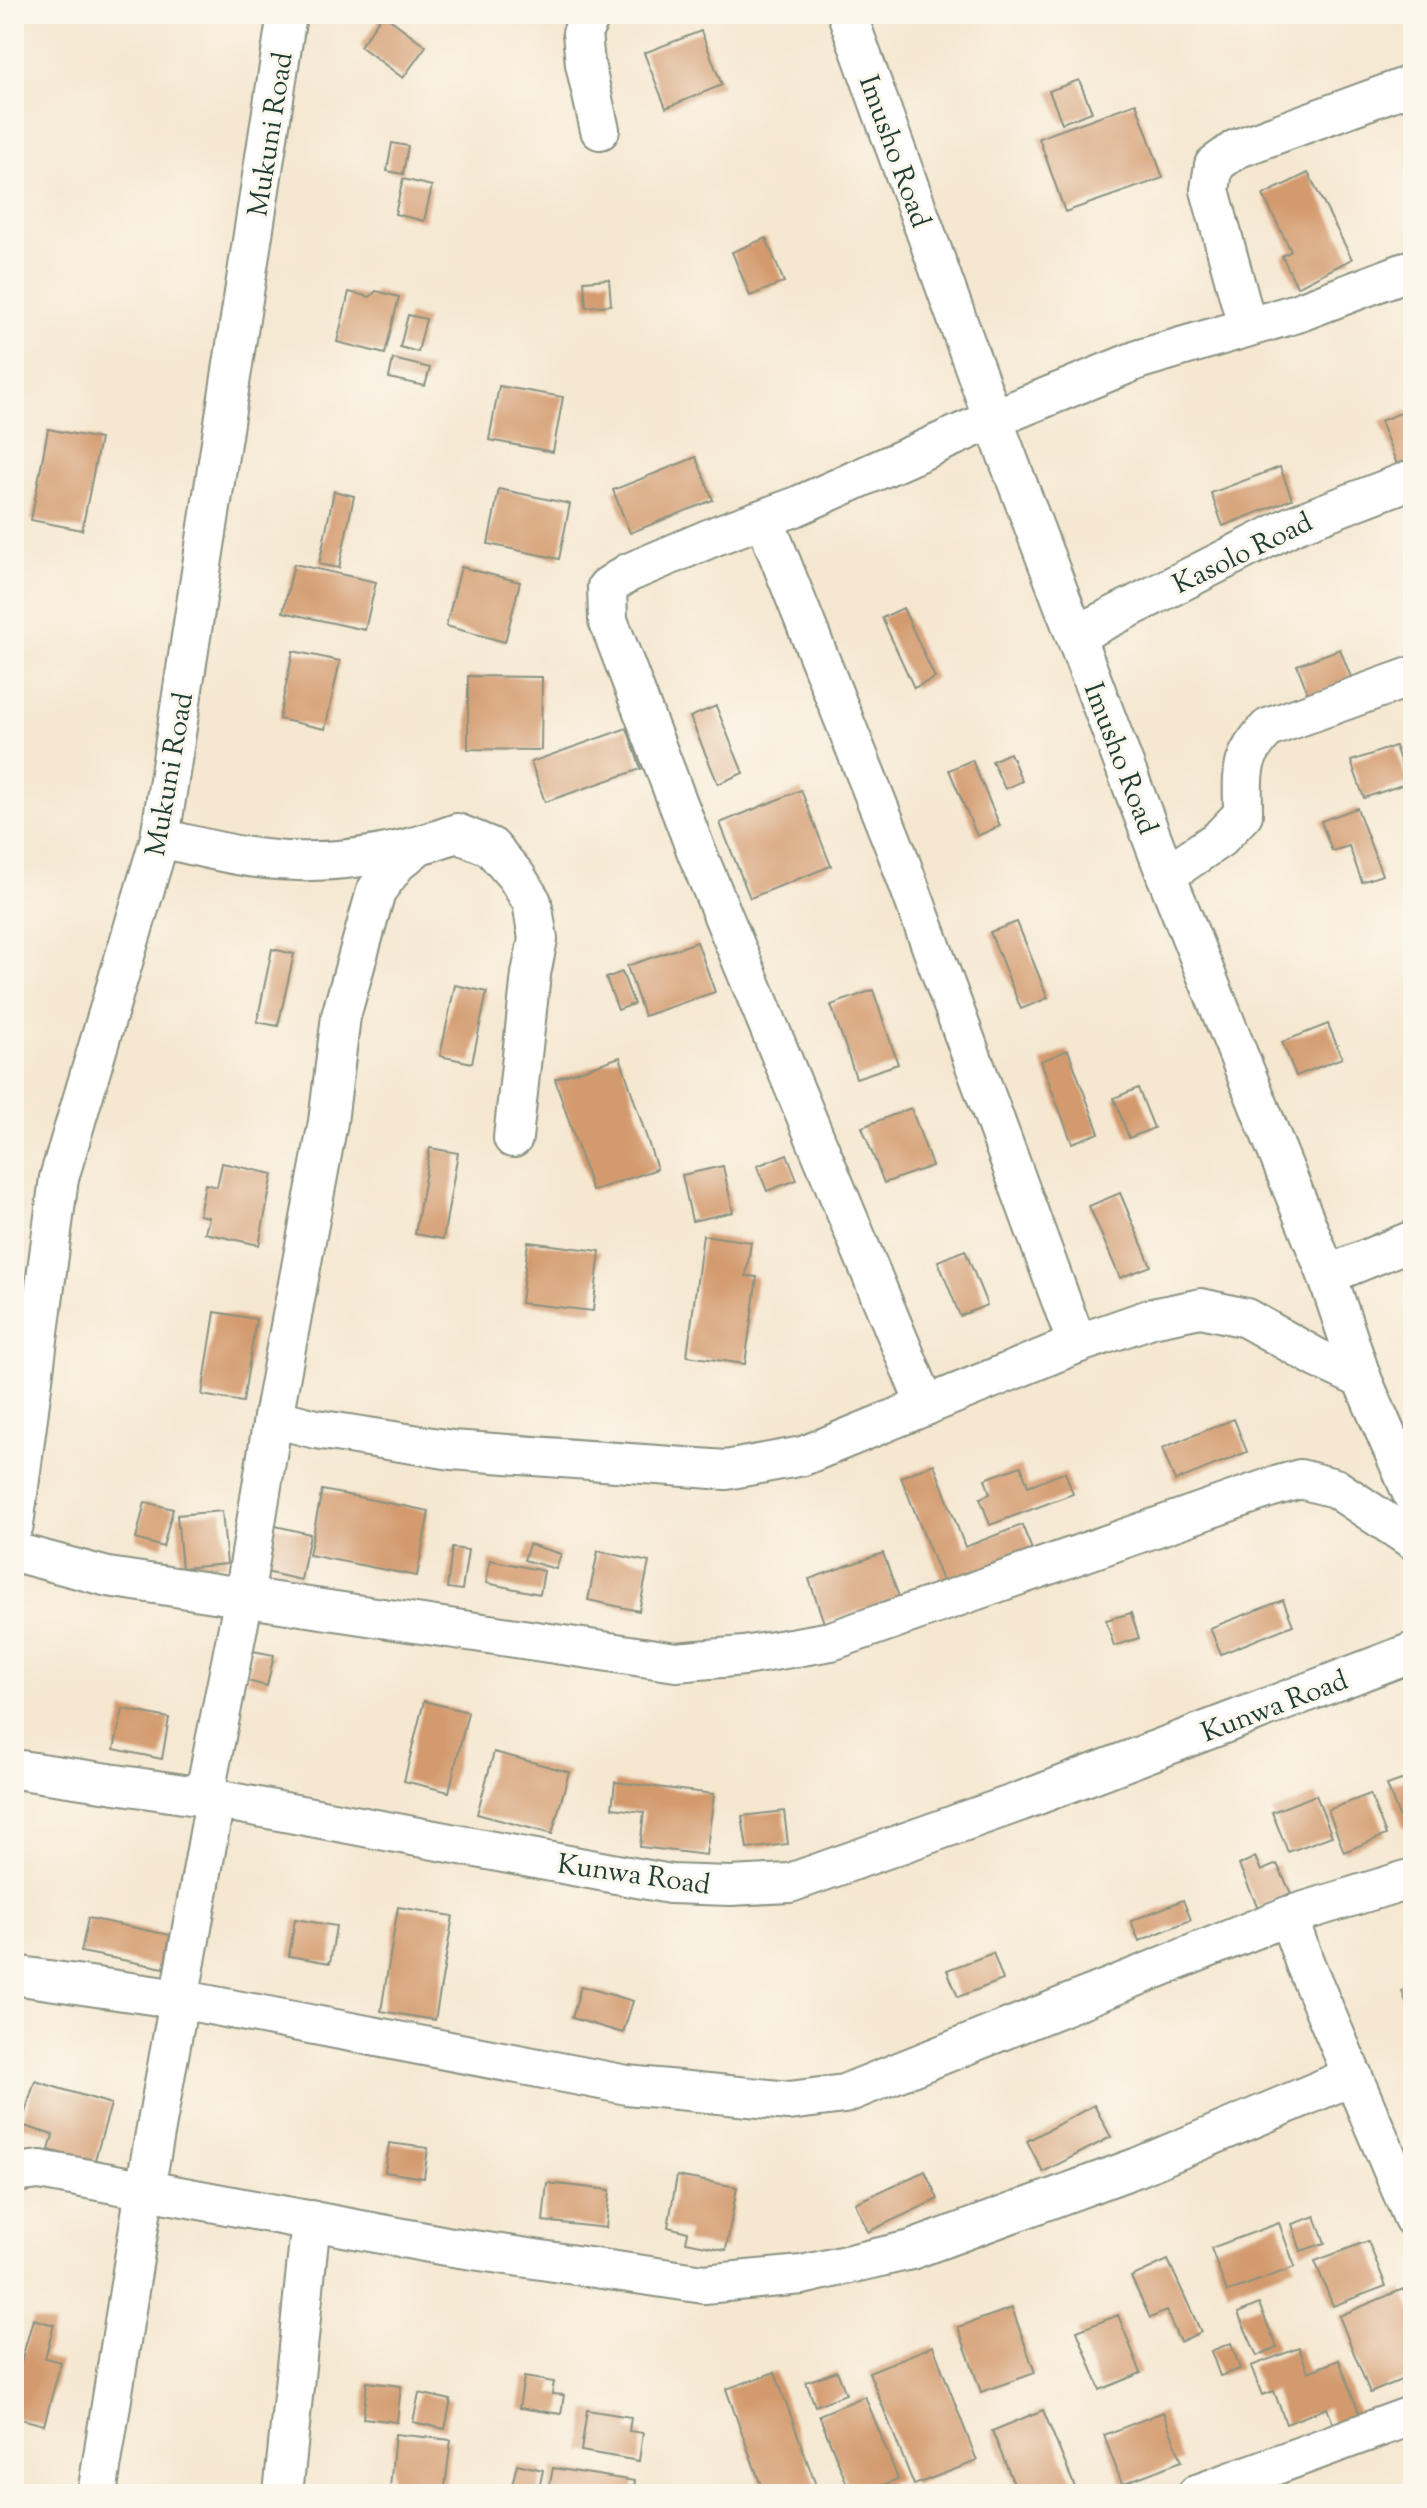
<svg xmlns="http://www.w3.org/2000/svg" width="1427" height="2508" font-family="'Sorts Mill Goudy',serif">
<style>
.building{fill:#d39a6d}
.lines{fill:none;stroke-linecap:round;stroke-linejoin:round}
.street-casing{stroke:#8a9282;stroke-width:42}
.street{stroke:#fff;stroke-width:38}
.labels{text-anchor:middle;stroke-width:6;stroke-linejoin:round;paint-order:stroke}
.street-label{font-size:28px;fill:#1f3d34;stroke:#fbf7ec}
</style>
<rect width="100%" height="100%" fill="#fbf7ec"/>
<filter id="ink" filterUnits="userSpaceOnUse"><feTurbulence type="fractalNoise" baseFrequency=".0125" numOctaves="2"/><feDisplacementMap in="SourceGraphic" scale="16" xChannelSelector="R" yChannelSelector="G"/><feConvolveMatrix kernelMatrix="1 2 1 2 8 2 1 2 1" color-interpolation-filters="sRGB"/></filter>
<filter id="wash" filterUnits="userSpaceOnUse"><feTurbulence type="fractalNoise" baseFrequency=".006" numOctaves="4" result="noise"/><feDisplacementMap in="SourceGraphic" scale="32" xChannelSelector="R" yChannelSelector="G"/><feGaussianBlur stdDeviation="1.8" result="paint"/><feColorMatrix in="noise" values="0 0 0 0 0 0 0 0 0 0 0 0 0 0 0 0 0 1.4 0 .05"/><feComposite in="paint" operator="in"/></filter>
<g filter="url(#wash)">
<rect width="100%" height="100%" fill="#f5e7d0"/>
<g id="blocks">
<g class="building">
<polygon points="383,14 426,46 403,78 360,46"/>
<polygon points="701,31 722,85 666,108 644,53"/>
<polygon points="1079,80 1092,112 1062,123 1049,91"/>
<polygon points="1136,103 1163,178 1065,212 1039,138"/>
<polygon points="392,143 408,146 403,174 387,171"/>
<polygon points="1308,173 1352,259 1297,287 1282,256 1291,251 1263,195"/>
<polygon points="403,179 432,186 424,221 395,214"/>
<polygon points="766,238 784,282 750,296 732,252"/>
<polygon points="609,279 611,305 586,307 584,281"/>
<polygon points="376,291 399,297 385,354 337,342 349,292 370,297"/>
<polygon points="408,315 426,319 418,352 400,347"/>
<polygon points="393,359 430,368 425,386 389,378"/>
<polygon points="499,386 563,397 553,452 489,440"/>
<polygon points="1413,408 1413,467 1400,472 1380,421"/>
<polygon points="48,429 100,439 82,530 31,520"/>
<polygon points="696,457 713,500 630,533 613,490"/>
<polygon points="1280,467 1292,499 1223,526 1211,493"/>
<polygon points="499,489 570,504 559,559 488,544"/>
<polygon points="334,491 354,496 339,568 319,564"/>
<polygon points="294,564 376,582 365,630 283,612"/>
<polygon points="461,567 520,582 505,642 446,626"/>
<polygon points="903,608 935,678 914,688 882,618"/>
<polygon points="1340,649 1352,680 1309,696 1297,665"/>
<polygon points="293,651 340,661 325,729 279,719"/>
<polygon points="468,676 542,677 541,750 468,749"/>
<polygon points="716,706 743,773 718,784 690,717"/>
<polygon points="627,728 641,769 545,802 531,762"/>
<polygon points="1395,746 1408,783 1364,798 1351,761"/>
<polygon points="1010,753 1022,781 1005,789 992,761"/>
<polygon points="972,760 1000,826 977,836 949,770"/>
<polygon points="801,790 831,866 750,898 720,823"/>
<polygon points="1357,808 1382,875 1362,882 1349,846 1332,851 1321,821"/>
<polygon points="1017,922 1048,998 1021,1009 990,932"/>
<polygon points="697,942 715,992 644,1016 627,966"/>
<polygon points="272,949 294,954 278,1026 257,1022"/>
<polygon points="622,972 634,1004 618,1010 606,978"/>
<polygon points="455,985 487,992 472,1063 440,1056"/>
<polygon points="873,990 898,1064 856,1078 831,1005"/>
<polygon points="1328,1024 1342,1058 1296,1076 1282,1042"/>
<polygon points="1068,1050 1099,1133 1072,1143 1041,1061"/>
<polygon points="620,1057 657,1169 592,1191 555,1079"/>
<polygon points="1138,1088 1154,1128 1129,1138 1114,1098"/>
<polygon points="911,1108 932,1166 884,1183 862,1127"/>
<polygon points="430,1148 458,1153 443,1239 415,1234"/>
<polygon points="787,1154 797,1180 767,1191 757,1166"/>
<polygon points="222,1163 273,1174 259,1245 205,1233 209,1217 199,1215 205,1184 217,1187"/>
<polygon points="723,1166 733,1212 692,1221 682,1175"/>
<polygon points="1120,1193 1151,1266 1120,1278 1089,1206"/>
<polygon points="703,1235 751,1242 746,1276 757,1277 745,1364 687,1356"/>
<polygon points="528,1242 600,1251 593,1311 521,1303"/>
<polygon points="965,1250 987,1305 960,1316 938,1261"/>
<polygon points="215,1312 256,1319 243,1402 202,1395"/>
<polygon points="1234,1419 1247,1452 1175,1481 1162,1448"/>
<polygon points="934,1464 965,1547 1022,1525 1035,1557 946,1591 901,1477"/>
<polygon points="1021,1466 1028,1486 1065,1472 1073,1494 990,1525 980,1498 990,1494 985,1479"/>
<polygon points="322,1490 429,1511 417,1576 309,1555"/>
<polygon points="145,1502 173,1509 163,1547 136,1539"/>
<polygon points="222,1511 227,1564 182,1568 177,1515"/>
<polygon points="267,1524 310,1534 301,1580 257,1570"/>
<polygon points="529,1544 561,1554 556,1569 524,1560"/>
<polygon points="452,1548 468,1550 462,1590 447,1588"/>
<polygon points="598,1551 649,1562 639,1611 588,1600"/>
<polygon points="883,1553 899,1597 824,1623 809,1579"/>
<polygon points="490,1560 544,1571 540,1594 486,1583"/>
<polygon points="1283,1600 1293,1625 1221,1654 1210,1628"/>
<polygon points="1131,1613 1139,1638 1114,1646 1106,1620"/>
<polygon points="253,1651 274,1655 267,1686 247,1681"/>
<polygon points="424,1701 468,1712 449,1792 404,1781"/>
<polygon points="123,1709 169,1718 162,1759 114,1749"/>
<polygon points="494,1752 569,1772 552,1834 477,1814"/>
<polygon points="1413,1776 1413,1823 1403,1827 1387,1785"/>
<polygon points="615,1782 714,1794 706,1855 640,1847 644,1812 612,1808"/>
<polygon points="1370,1794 1386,1835 1344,1852 1328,1810"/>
<polygon points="1316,1795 1332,1836 1288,1852 1272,1812"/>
<polygon points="784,1811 788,1844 747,1849 742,1816"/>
<polygon points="1255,1857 1261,1871 1277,1864 1291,1893 1258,1908 1239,1865"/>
<polygon points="1183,1900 1191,1920 1139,1941 1131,1921"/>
<polygon points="398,1907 453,1916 435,2020 381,2011"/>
<polygon points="88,1918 170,1935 164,1968 81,1952"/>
<polygon points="295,1919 336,1926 330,1963 289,1956"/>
<polygon points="993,1953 1003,1980 958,1997 947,1970"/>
<polygon points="581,1986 633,2001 623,2033 572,2018"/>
<polygon points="1413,1986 1413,2022 1402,1991"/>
<polygon points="35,2081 111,2104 94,2163 49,2150 53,2135 21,2125"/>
<polygon points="1094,2105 1111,2137 1043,2172 1027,2141"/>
<polygon points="389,2143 428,2148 424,2178 385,2172"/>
<polygon points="925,2171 938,2199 868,2232 855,2203"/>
<polygon points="677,2176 737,2187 726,2250 686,2242 688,2232 668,2227"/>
<polygon points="547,2183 610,2190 606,2228 543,2221"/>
<polygon points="1315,2216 1325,2243 1301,2251 1292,2224"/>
<polygon points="1279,2223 1295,2267 1227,2292 1211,2248"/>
<polygon points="1368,2241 1386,2286 1333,2306 1315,2261"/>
<polygon points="1168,2260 1201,2332 1180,2342 1166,2311 1150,2318 1131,2277"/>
<polygon points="1403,2289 1413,2313 1413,2375 1370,2393 1339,2316"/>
<polygon points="1259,2304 1277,2347 1257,2356 1238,2313"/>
<polygon points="1012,2308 1035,2373 981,2392 958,2327"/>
<polygon points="1118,2315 1141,2373 1100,2390 1077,2331"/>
<polygon points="33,2319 54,2325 45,2358 61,2362 44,2425 14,2417 14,2360 21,2362"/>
<polygon points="1231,2343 1240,2369 1220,2376 1211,2351"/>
<polygon points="933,2346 977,2461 914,2485 869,2372"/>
<polygon points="1299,2348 1308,2372 1339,2360 1360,2416 1334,2426 1327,2408 1286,2424 1274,2391 1262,2395 1251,2366"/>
<polygon points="837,2371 846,2394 815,2406 806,2382"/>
<polygon points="775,2372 819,2494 764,2494 726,2389"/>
<polygon points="524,2377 554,2382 552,2394 564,2395 561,2414 519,2408"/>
<polygon points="367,2382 401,2386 397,2422 363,2418"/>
<polygon points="419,2393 451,2400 445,2429 413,2422"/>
<polygon points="865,2396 898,2479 861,2494 851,2494 819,2415"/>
<polygon points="587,2410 631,2417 629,2431 643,2433 639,2461 581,2451"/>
<polygon points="1043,2410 1077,2492 1073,2494 1018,2494 992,2431"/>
<polygon points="1163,2412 1182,2461 1122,2484 1104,2435"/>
<polygon points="395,2434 451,2440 444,2494 390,2488"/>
<polygon points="517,2464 543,2470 538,2494 510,2494"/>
<polygon points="553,2468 635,2481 633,2494 548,2494"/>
<polygon points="14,2483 36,2488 34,2494 14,2494"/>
</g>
</g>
</g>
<g filter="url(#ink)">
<use href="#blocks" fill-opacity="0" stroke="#8a9282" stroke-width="2"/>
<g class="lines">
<g class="street-casing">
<g id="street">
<polyline points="592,14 582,33 585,64 600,130"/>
<polyline points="847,14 993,419 1166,875 1327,1275 1362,1379 1413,1496"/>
<polyline points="1247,326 1210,190 1214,165 1236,149 1413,84"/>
<polyline points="764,519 897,853 1077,1344"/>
<polyline points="1076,635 1293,525 1413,479"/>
<path d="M160,838C192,845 224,854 256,858C324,867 394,856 457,833L491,847L516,876L532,902L538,939L531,974L513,1138"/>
<polyline points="414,849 397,863 376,891 341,1016 328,1122 273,1418 316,1429 452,1450 726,1470 803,1456 1077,1344 1152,1318 1201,1308 1246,1318 1317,1358 1362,1379"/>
<path d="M1166,875L1219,839L1243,814C1243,774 1238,759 1268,728L1413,676"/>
<polyline points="1327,1275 1413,1240"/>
<polyline points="926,1406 697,853 608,620 607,587 628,573 720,534 795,507 993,419 1140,359 1297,313 1413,269"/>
<polyline points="14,1525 59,1178 160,838 287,14"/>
<polyline points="14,1552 108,1577 676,1662 744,1656 831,1641 1269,1488 1300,1479 1335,1488 1413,1540"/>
<polyline points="14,1769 204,1797 670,1884 730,1886 790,1883 1019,1802 1413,1652"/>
<polyline points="204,1797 244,1597 273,1418"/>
<polyline points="1288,1916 1413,1878"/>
<polyline points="14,1975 179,1999 627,2085 789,2101 844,2094 1288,1916 1305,1964 1413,2218"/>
<polyline points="14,2173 40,2170 446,2246 704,2284 802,2275 911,2250 1138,2167 1353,2076"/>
<polyline points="97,2494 145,2189 215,1800"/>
<polyline points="283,2494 311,2220"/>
<polyline points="1197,2494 1413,2415"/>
</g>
</g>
<use href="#street" class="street"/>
</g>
</g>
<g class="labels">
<g class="street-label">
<text transform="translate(269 134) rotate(-81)" y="10">Mukuni Road</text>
<text transform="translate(896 151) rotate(70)" y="10">Imusho Road</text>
<text transform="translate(1242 552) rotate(-26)" y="10">Kasolo Road</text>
<text transform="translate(1122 758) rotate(69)" y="10">Imusho Road</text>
<text transform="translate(168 774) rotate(-80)" y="10">Mukuni Road</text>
<text transform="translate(1274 1705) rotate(-21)" y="10">Kunwa Road</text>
<text transform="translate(634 1873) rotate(8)" y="10">Kunwa Road</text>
</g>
</g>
<rect width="1427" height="2508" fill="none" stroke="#fbf7ec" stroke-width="48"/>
</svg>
